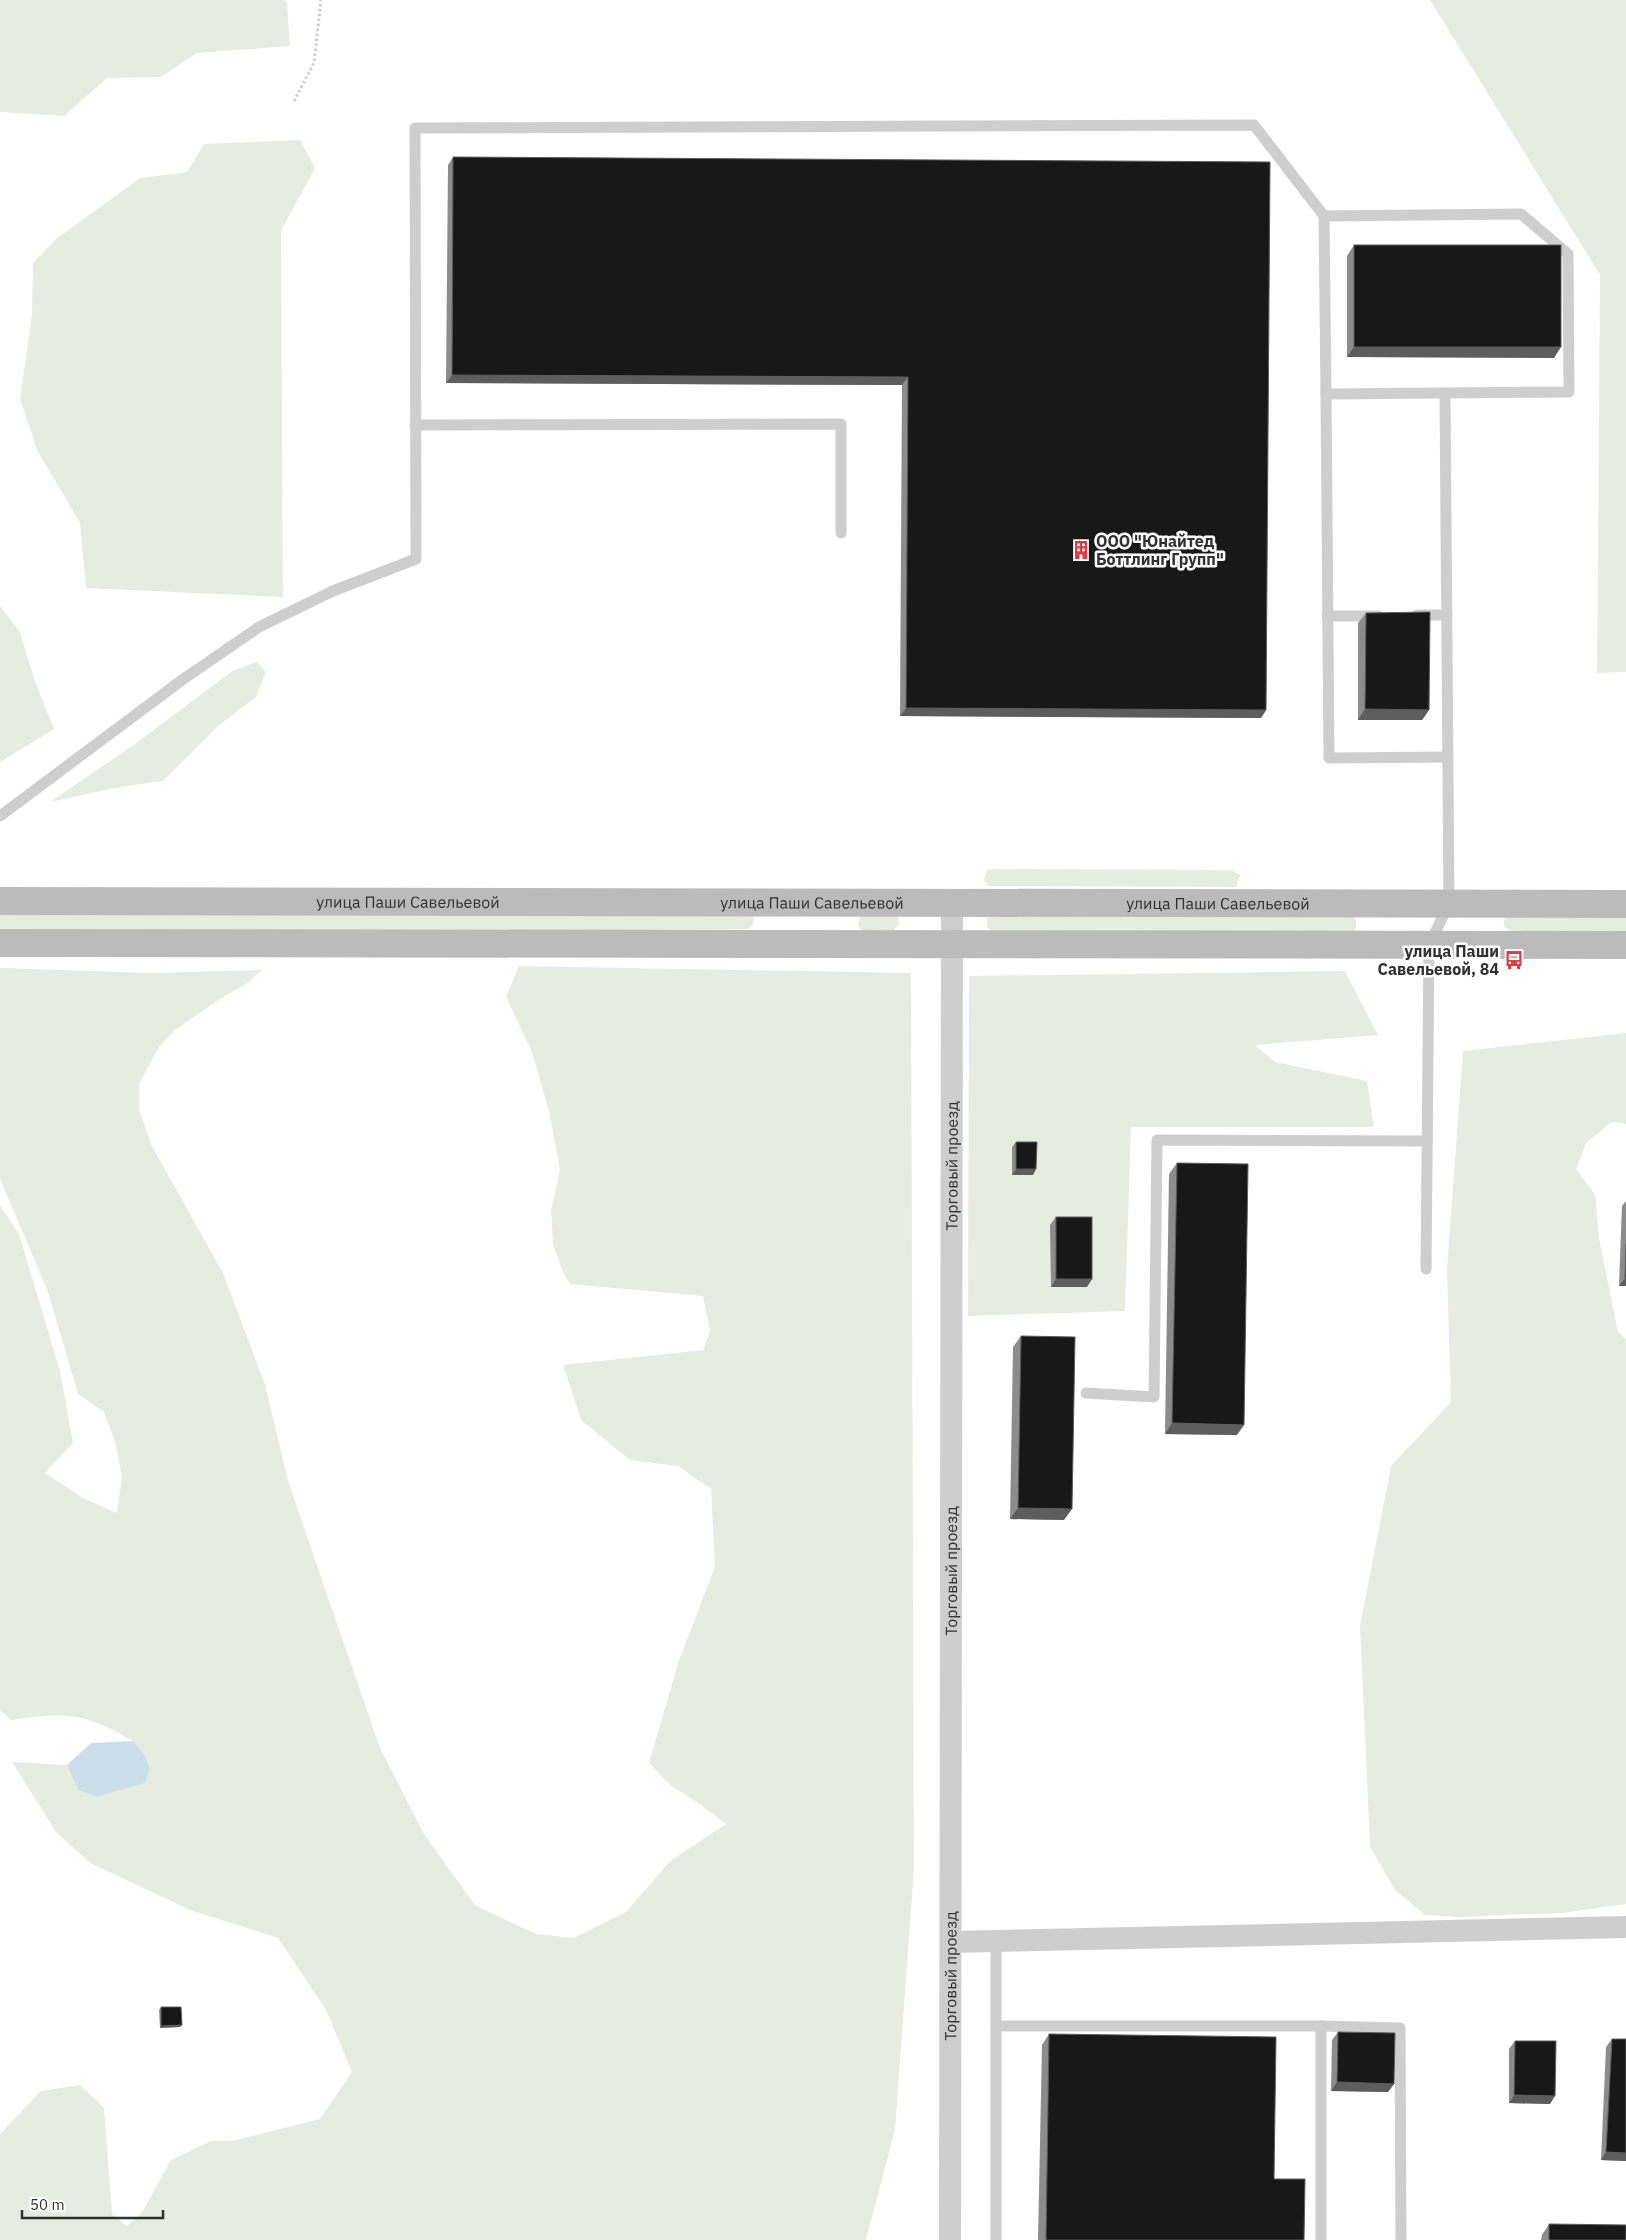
<svg xmlns="http://www.w3.org/2000/svg" width="1626" height="2240" font-family="'IBM Plex Sans',sans-serif">
<style>
.green{fill:#e6ede0}
.water{fill:#cddeeb}
.lines{fill:none;stroke-linecap:round;stroke-linejoin:round}
.path{stroke:#cecece;stroke-width:3;stroke-dasharray:2.5 2.5;stroke-linecap:butt}
.lane{stroke:#cecece;stroke-width:11}
.street{stroke:#cecece;stroke-width:22}
.secondary{stroke:#bbb;stroke-width:28}
.wall{fill:#8c8c8c}
.shaded-wall{fill:#5d5d5d}
.building{fill:#181818;stroke:#5d5d5d}
.labels{text-anchor:middle;stroke-width:5;stroke-linejoin:round;paint-order:stroke}
.poi-label{font-size:16px;font-weight:bold;fill:#313131;stroke:#fff;text-anchor:start}
.street-label{font-size:16px;fill:#313131;stroke:#fff}
</style>
<rect width="100%" height="100%" fill="#fff"/>
<g class="green">
<polygon points="0,0 284,0 287,3 290,46 197,53 161,77 107,78 64,116 0,112"/>
<polygon points="1430,0 1626,0 1626,672 1597,673 1600,275"/>
<polygon points="300,140 315,168 281,231 283,597 86,588 80,523 37,450 20,399 32,314 33,263 56,239 140,178 187,172 204,144"/>
<polygon points="0,606 20,632 35,681 54,729 0,762"/>
<polygon points="257,662 266,672 256,697 218,726 163,781 120,787 50,802 132,746 232,671"/>
<polygon points="987,869 1232,870 1240,875 1236,887 989,886 984,880"/>
<polygon points="747,910 754,918 753,925 748,929 539,931 0,930 0,911"/>
<polygon points="1626,913 1626,933 1511,932 1504,926 1504,920 1509,914"/>
<polygon points="861,914 898,914 899,924 894,930 862,931 858,925"/>
<polygon points="991,914 1351,914 1356,921 1356,928 1352,933 994,932 987,927 987,918"/>
<path d="M519,966L911,973L914,1868L895,2130L866,2240H0V2134L41,2091L80,2085L104,2108L112,2214L127,2226L142,2212L171,2160L211,2141H232L320,2119L352,2072L326,2010L278,1938L190,1910L90,1863L56,1832L12,1762L67,1765L78,1790L97,1797L144,1783L133,1741C84,1712 66,1712 11,1720L0,1710V1205L19,1234L60,1371L73,1443L45,1473L83,1498L117,1513L122,1476L115,1442L104,1412L78,1394L47,1289L0,1179V968L149,973L262,970L246,984L220,999L175,1030L159,1047L139,1084V1110L152,1146L223,1273L265,1384L288,1481L380,1748L424,1834L475,1905L536,1934L574,1938L626,1912L670,1861L726,1824L698,1803L670,1785L649,1763L679,1660L715,1567L711,1489L678,1466L630,1460L581,1420L563,1365L703,1350L710,1331L703,1296L570,1284L563,1272L553,1245L551,1210L560,1170L550,1115L532,1052L506,997Z"/>
<polygon points="1345,971 1378,1035 1255,1045 1275,1062 1367,1081 1374,1127 1131,1127 1125,1311 968,1316 969,976"/>
<polygon points="1626,1033 1626,1124 1612,1122 1586,1143 1576,1169 1595,1194 1599,1238 1618,1332 1626,1339 1626,1904 1562,1913 1457,1917 1425,1915 1395,1890 1370,1847 1360,1626 1391,1466 1451,1402 1447,1269 1463,1051"/>
</g>
<polygon class="water" points="133,1741 144,1754 150,1769 145,1783 97,1797 78,1790 67,1765 91,1743"/>
<g class="lines">
<polyline class="path" points="294,101 314,63 321,0"/>
<g class="lane">
<polyline points="1324,216 1521,214 1568,254 1569,392 1326,394 1329,758 1448,757"/>
<polyline points="415,425 841,424 841,533"/>
<polyline points="1417,615 1447,615"/>
<polyline points="1327,616 1378,616"/>
<polyline points="0,816 182,680 259,627 333,591 416,559 415,128 1254,125 1324,216 1326,394"/>
<polyline points="1426,1269 1429,945 1449,904 1445,393"/>
<polyline points="1086,1393 1154,1397 1157,1140 1427,1141"/>
<polyline points="996,2026 1321,2026 1321,2240"/>
<polyline points="1321,2026 1400,2028 1401,2240"/>
<polyline points="996,2240 996,1941"/>
</g>
<g class="street">
<polyline points="952,1942 1626,1927"/>
<path id="s1" d="M950,2240L952,902"/>
</g>
<g class="secondary">
<path id="s2" d="M0,901L1626,904"/>
<polyline points="0,943 1626,945"/>
</g>
</g>
<g class="wall">
<polygon points="453,157 1270,162 1266,710 1261,718 900,716 902,385 446,383 448,165"/>
<polygon points="1354,245 1554,358 1347,357 1347,256"/>
<polygon points="1366,613 1429,710 1422,720 1358,720 1358,623"/>
<polygon points="1016,1142 1036,1169 1033,1175 1012,1175 1012,1147"/>
<polygon points="1177,1163 1237,1435 1165,1434 1169,1174"/>
<polygon points="1626,1201 1626,1286 1619,1286 1622,1206"/>
<polygon points="1056,1217 1087,1287 1051,1287 1050,1225"/>
<polygon points="1021,1336 1064,1520 1010,1519 1013,1347"/>
<polygon points="161,2007 182,2025 180,2027 160,2028 159,2010"/>
<polygon points="1338,2032 1394,2084 1388,2092 1331,2091 1332,2040"/>
<polygon points="1049,2034 1274,2179 1304,2240 1038,2240 1042,2045"/>
<polygon points="1612,2039 1626,2039 1626,2161 1601,2160 1606,2047"/>
<polygon points="1515,2041 1550,2104 1509,2103 1509,2049"/>
<polygon points="1549,2224 1626,2240 1541,2240 1542,2235"/>
</g>
<g class="shaded-wall">
<polygon points="1354,347 1561,347 1554,358 1347,357"/>
<polygon points="452,375 908,377 902,385 446,383"/>
<polygon points="906,708 1266,710 1261,718 900,716"/>
<polygon points="1365,709 1429,710 1422,720 1358,720"/>
<polygon points="1016,1169 1036,1169 1033,1175 1012,1175"/>
<polygon points="1625,1278 1626,1278 1626,1286 1619,1286"/>
<polygon points="1056,1279 1092,1279 1087,1287 1051,1287"/>
<polygon points="1172,1423 1244,1425 1237,1435 1165,1434"/>
<polygon points="1018,1508 1072,1509 1064,1520 1010,1519"/>
<polygon points="182,2025 180,2027 160,2028 161,2026"/>
<polygon points="1337,2082 1394,2084 1388,2092 1331,2091"/>
<polygon points="1514,2095 1555,2096 1550,2104 1509,2103"/>
<polygon points="1606,2152 1626,2153 1626,2161 1601,2160"/>
</g>
<g class="building">
<polygon points="453,157 1270,162 1266,710 906,708 908,377 452,375"/>
<rect x="1354" y="245" width="207" height="102"/>
<polygon points="1430,612 1429,710 1365,709 1366,613"/>
<polygon points="1016,1142 1037,1142 1036,1169 1016,1169"/>
<polygon points="1177,1163 1248,1164 1244,1425 1172,1423"/>
<rect x="1056" y="1217" width="36" height="62"/>
<polygon points="1626,1244 1626,1278 1625,1278"/>
<polygon points="1021,1336 1075,1337 1072,1509 1018,1508"/>
<polygon points="161,2007 181,2007 182,2025 161,2026"/>
<polygon points="1338,2032 1395,2033 1394,2084 1337,2082"/>
<polygon points="1049,2034 1276,2037 1274,2179 1305,2179 1304,2240 1046,2240"/>
<polygon points="1612,2039 1626,2039 1626,2153 1606,2152"/>
<polygon points="1515,2041 1556,2041 1555,2096 1514,2095"/>
<polygon points="1549,2224 1626,2225 1626,2240 1549,2240"/>
</g>
<defs>
<g id="building-bare" transform="scale(1.5)"><path d="M-4-6H4V6H1V3H-1V6H-4ZM-2.5-4.3h1.7v1.8h-1.7ZM.8-4.3h1.7v1.8H.8ZM-2.5-1h1.7V.8h-1.7ZM.8-1h1.7V.8H.8Z" fill="#dd3e43" stroke="#fff" stroke-width="2.5" paint-order="stroke"/></g>
<g id="bus-bare" transform="scale(1.5)"><path d="M-5-6H5V4H4V6H2V4H-2V6H-4V4H-5ZM-3.5-4V0h7V-4ZM-3.5 1.2v1.5H-2V1.2ZM2 1.2v1.5H3.5V1.2Z" fill="#dd3e43" stroke="#fff" stroke-width="2.5" paint-order="stroke"/></g>
</defs>
<g fill-rule="evenodd">
<use href="#building-bare" x="1081" y="550"/>
<use href="#bus-bare" x="1514" y="960"/>
</g>
<g class="labels">
<g class="poi-label">
<text x="1096" y="547">ООО "Юнайтед<tspan x="1096" dy="18">Боттлинг Групп"</tspan></text>
<text x="1499" y="957" text-anchor="end">улица Паши<tspan x="1499" dy="18">Савельевой, 84</tspan></text>
</g>
<g class="street-label">
<text dy="6" stroke="none"><textPath href="#s2" startOffset="408">улица Паши Савельевой</textPath></text>
<text dy="6" stroke="none"><textPath href="#s2" startOffset="812">улица Паши Савельевой</textPath></text>
<text dy="6" stroke="none"><textPath href="#s2" startOffset="1218">улица Паши Савельевой</textPath></text>
<text dy="6" stroke="none"><textPath href="#s1" startOffset="1074">Торговый проезд</textPath></text>
<text dy="6" stroke="none"><textPath href="#s1" startOffset="669">Торговый проезд</textPath></text>
<text dy="6" stroke="none"><textPath href="#s1" startOffset="264">Торговый проезд</textPath></text>
</g>
</g>
<path d="M22 2210v8h141v-8" fill="none" stroke="#313131" stroke-width="2.5"/>
<text x="30" y="2210" font-size="15" fill="#313131" stroke="#ffffff" stroke-width="4" paint-order="stroke">50 m</text>
</svg>
